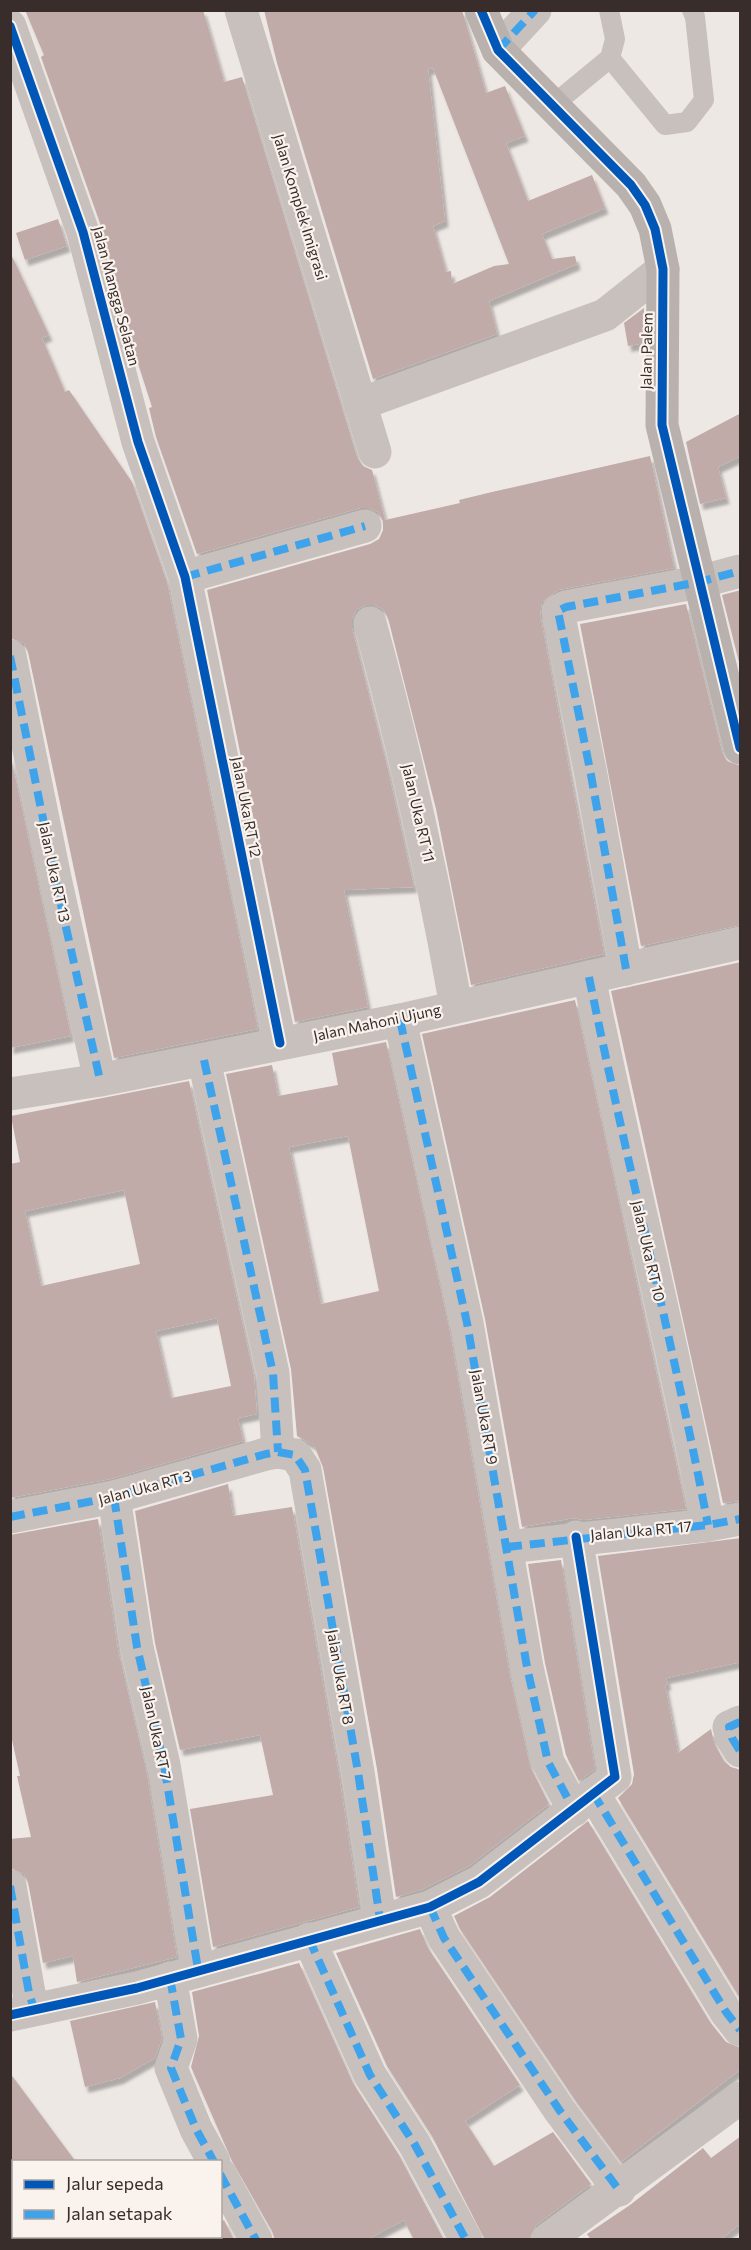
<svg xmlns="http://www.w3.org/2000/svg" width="751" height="2250" font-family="Commissioner,sans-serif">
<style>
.building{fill:#c0aba8;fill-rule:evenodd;filter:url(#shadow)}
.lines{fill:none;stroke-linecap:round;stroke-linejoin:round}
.lane{stroke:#c7c0bd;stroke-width:20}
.street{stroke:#c7c0bd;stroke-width:33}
.secondary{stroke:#b8b1ae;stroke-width:33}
.quiet{stroke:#3fa3eb;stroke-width:8;stroke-dasharray:15 8;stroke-linecap:butt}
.cycleway-casing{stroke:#f9f2ed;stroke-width:13}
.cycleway{stroke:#0057b8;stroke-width:9}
.labels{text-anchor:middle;stroke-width:4.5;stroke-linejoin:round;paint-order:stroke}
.street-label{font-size:15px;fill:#382d2b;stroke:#f9f2ed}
</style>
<defs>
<filter id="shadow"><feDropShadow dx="3.5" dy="6" stdDeviation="1.5" flood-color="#0004"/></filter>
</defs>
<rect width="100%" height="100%" fill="#eee8e5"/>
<g class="building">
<polygon points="25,10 203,10 224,82 242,77 357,457 363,466 372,470 385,520 460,503 459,500 492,492 650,456 674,568 558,590 542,602 540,614 604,954 471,985 436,809 388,618 383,609 374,605 366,605 356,610 352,619 352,628 388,770 414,887 344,890 368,1007 295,1022 207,590 370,544 379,539 383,530 383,521 378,512 369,508 360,508 197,554 156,437 149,408 152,407 134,351 101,226 41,57 44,55"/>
<path d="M264,10H462L486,93L505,86L525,136L506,143L528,201L592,175L605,208L542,234L552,259L575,256L577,264L489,301L497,334L373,379L277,63ZM433,68L509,264L494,266L452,284L451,271L446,272L433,226L445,221L428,69Z"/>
<polygon points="58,219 67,246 25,260 16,233"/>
<polygon points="10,252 49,335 42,338 65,392 69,390 132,482 167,582 258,1029 114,1058 28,652 24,643 10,638"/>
<polygon points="644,308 644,343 628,346 624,323"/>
<polygon points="741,413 741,456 718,467 726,498 700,504 686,442"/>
<polygon points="741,590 741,670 722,595"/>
<polygon points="686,604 722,752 727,761 741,766 741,925 641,946 580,624"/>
<polygon points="10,753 71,1036 10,1048"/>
<polygon points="741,962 741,1501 723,1503 611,991"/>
<polygon points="575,1000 686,1509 583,1520 574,1518 522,1527 485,1319 422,1034"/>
<path d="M386,1042L449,1327L509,1671L530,1766L549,1804L469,1866L423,1889L396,1897L377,1769L323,1467L314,1445L297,1436L291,1369L226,1074L272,1065L278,1096L338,1085L332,1053ZM348,1136L379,1291L321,1304L289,1147Z"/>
<path d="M189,1081L254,1376L257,1414L238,1418L243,1441L110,1479L10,1498V1164L20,1162L11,1116ZM124,1190L140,1264L41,1286L25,1211ZM217,1318L231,1386L171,1398L156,1331Z"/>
<polygon points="228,1484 233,1516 292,1507 339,1775 359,1907 213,1947 190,1809 273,1795 260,1735 180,1750 155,1643 135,1511"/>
<polygon points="98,1519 118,1650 146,1769 177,1957 77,1982 73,1956 43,1963 28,1882 24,1874 10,1868 10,1839 31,1837 17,1776 20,1776 10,1731 10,1535"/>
<polygon points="741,1538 741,1662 666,1678 668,1684 665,1685 678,1753 711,1729 714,1743 724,1761 731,1767 741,1770 741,2000 618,1798 632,1784 634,1774 598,1556"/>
<polygon points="561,1560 595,1769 579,1781 566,1755 545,1663 528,1564"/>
<polygon points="588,1821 710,2022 726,2042 741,2048 741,2069 621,2162 575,2100 460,1929 454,1916 490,1897"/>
<polygon points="420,1929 428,1948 520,2085 465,2121 494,2166 553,2132 591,2184 536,2225 529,2240 485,2240 432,2136 387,2066 336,1953"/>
<polygon points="299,1963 353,2083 399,2155 444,2240 414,2240 404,2220 366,2240 275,2240 272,2231 232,2161 191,2067 199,2036 192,1992"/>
<polygon points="155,2002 162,2038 155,2058 120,2078 85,2087 70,2021"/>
<polygon points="10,2073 76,2162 10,2162"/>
<polygon points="741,2136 741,2223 720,2240 591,2240 587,2234 630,2205 703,2148 711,2158"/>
<polygon points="224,2220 234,2240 192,2240 197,2236 220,2236 220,2222"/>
</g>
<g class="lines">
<g class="lane">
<polyline points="610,58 665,125 687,122 704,100 695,17 692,10"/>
<polyline points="553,105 610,58 615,39 609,10"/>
</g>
<g class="street">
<polyline points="241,10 375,452"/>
<polyline points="10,26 83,232 138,442 185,577 280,1043"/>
<polyline points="498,50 535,10"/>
<polyline points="360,404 605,315 663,269"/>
<polyline points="185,577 365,526"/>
<path d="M370,623C405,749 433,877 456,1006"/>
<polyline points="10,656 55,878 100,1080"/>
<polyline points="626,969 591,775 558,611 566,607 699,582 740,571"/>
<path d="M589,977C626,1160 673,1342 708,1525"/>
<polyline points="400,1020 467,1323 527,1667 548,1762 574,1810"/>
<polyline points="204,1060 273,1373 278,1452"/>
<polyline points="10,1094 100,1080 400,1020 740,943"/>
<polyline points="114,1497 137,1647 164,1765 198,1969"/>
<polyline points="10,1517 114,1497 266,1454 278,1452 295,1455 305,1470 358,1772 380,1919"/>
<polyline points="507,1547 708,1525 740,1519"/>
<polyline points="740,1722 729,1727 732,1738 740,1751"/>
<polyline points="593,1793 726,2012 740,2030"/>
<polyline points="10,1886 29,1993 34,2009"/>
<polyline points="430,1907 444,1938 560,2111 619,2190"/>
<polyline points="309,1939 370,2075 415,2145 466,2240"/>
<polyline points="170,1978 181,2039 171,2068 196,2129 214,2162"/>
<polyline points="10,2015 137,1988 430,1907 479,1882 615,1777 576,1537"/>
<polyline points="220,2174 256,2240"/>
<polyline points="547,2240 740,2098"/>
</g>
<polyline class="secondary" points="481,10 498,50 631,185 645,205 655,229 663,269 662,425 740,748"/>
<g class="quiet">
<polyline points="498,50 535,10"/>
<polyline points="185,577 365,526"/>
<polyline points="10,656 55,878 100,1080"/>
<polyline points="626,969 591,775 558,611 566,607 699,582 740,571"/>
<path d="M589,977C626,1160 673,1342 708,1525"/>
<polyline points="400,1020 467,1323 527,1667 548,1762 574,1810"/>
<polyline points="204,1060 273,1373 278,1452"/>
<polyline points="114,1497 137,1647 164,1765 198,1969"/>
<polyline points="10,1517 114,1497 266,1454 278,1452 295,1455 305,1470 358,1772 380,1919"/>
<polyline points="507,1547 708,1525 740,1519"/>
<polyline points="740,1722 729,1727 732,1738 740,1751"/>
<polyline points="593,1793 726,2012 740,2030"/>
<polyline points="10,1886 29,1993 34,2009"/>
<polyline points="430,1907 444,1938 560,2111 619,2190"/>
<polyline points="309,1939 370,2075 415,2145 466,2240"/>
<polyline points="170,1978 181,2039 171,2068 196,2129 214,2162"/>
<polyline points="220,2174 256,2240"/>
</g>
<g class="cycleway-casing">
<g id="cycleway">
<polyline points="481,10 498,50 631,185 645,205 655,229 663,269 662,425 740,748"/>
<polyline points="10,26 83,232 138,442 185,577 280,1043"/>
<polyline points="10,2015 137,1988 430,1907 479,1882 615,1777 576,1537"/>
</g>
</g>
<use href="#cycleway" class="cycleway"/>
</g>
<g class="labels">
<g class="street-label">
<text transform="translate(300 207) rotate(73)" y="5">Jalan Komplek Imigrasi</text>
<text transform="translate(116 296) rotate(75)" y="5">Jalan Mangga Selatan</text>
<text transform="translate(647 351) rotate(-89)" y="5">Jalan Palem</text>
<text transform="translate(246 807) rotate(79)" y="5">Jalan Uka RT 12</text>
<text transform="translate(418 813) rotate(77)" y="5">Jalan Uka RT 11</text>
<text transform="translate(54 872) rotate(78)" y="5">Jalan Uka RT 13</text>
<text transform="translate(377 1023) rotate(-12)" y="5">Jalan Mahoni Ujung</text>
<text transform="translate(648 1251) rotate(77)" y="5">Jalan Uka RT 10</text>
<text transform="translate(484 1417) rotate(80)" y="5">Jalan Uka RT 9</text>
<text transform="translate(145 1488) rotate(-15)" y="5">Jalan Uka RT 3</text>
<text transform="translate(641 1531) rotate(-5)" y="5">Jalan Uka RT 17</text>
<text transform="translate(340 1677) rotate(80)" y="5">Jalan Uka RT 8</text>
<text transform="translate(156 1733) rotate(78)" y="5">Jalan Uka RT 7</text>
</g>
</g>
<rect width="751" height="2250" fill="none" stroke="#382d2b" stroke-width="24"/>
<rect x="12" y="2160" width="210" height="78" fill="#f9f2ed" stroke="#aca39f" stroke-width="1.5"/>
<rect x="24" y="2180" width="30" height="9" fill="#0057b8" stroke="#aca39f" stroke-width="1.5"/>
<text x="66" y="2190" font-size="18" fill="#382d2b">Jalur sepeda</text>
<rect x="24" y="2210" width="30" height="9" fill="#3fa3eb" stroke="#aca39f" stroke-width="1.5"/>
<text x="66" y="2220" font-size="18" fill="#382d2b">Jalan setapak</text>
</svg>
